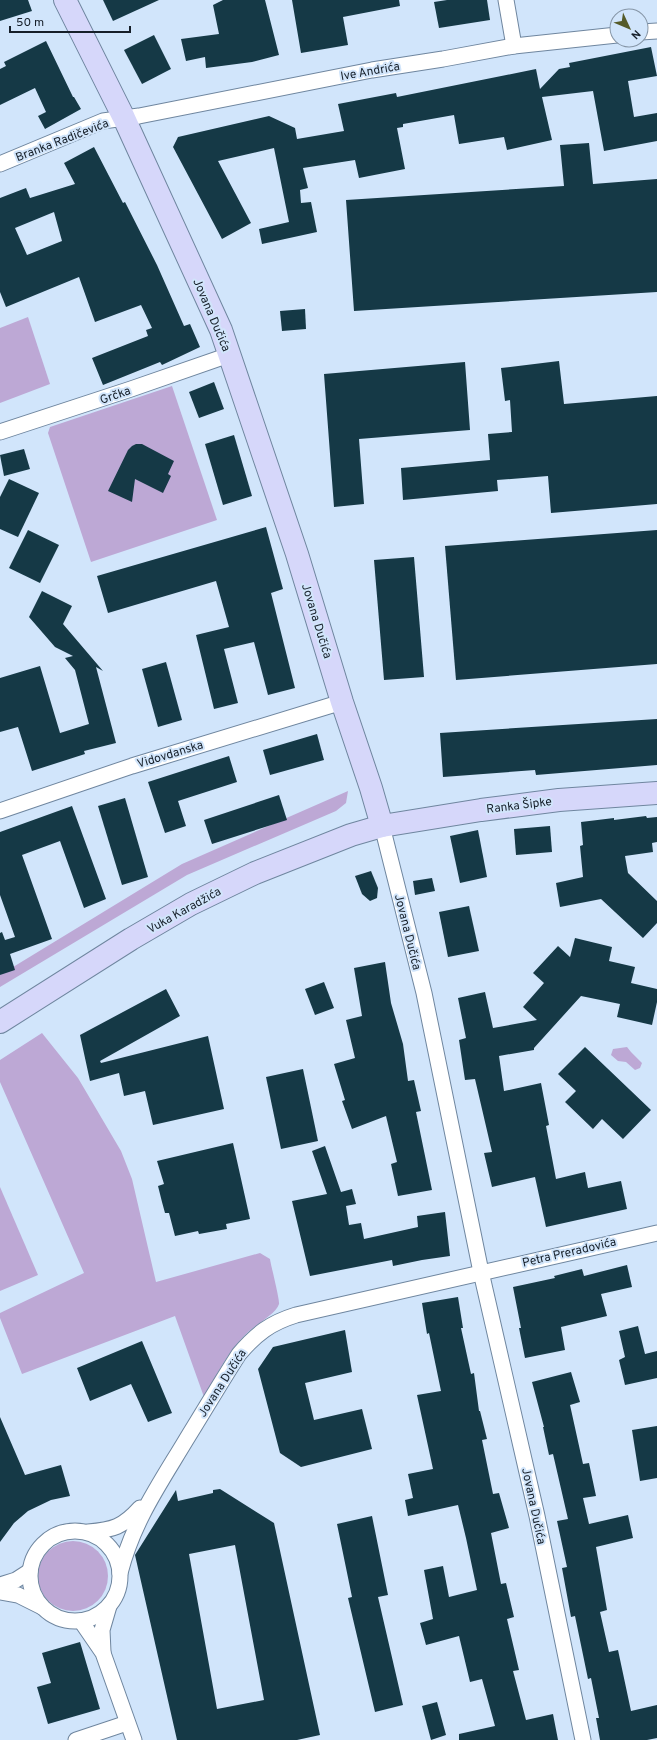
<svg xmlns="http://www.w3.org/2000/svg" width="657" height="1740" font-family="Overpass,sans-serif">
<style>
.green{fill:#bda8d5}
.building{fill:#153946;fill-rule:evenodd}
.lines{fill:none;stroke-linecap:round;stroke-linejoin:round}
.street-casing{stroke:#6f869f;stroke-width:17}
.secondary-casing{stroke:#6f869f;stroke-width:24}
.street{stroke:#fff;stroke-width:15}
.secondary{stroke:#d6d7fa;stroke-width:22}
.labels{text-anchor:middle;stroke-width:4;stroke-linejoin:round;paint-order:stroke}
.street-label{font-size:12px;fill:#161f29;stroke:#d1e5fb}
</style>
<rect width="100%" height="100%" fill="#d1e5fb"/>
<g class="green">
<polygon points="28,317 50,384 0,403 0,328"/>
<polygon points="172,386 217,520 91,562 48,433 50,427"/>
<polygon points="348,791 346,803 336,811 187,875 0,987 0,975 182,864"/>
<path d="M42,1033L78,1078L121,1151L132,1179L156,1282L260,1253L270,1259C271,1266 280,1300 279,1304C276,1314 255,1325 247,1333C228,1351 217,1374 204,1397L175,1316L22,1374L0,1318V1313L84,1273L0,1082V1060Z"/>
<polygon points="627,1047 631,1052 642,1063 640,1068 635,1070 626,1062 618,1061 611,1055 613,1049"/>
<polygon points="0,1187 38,1275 0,1291"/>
<circle cx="73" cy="1576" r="35"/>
</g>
<g class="building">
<polygon points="0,0 28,0 32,11 0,21"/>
<polygon points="103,0 159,0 113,21"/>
<polygon points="223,0 265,0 279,55 252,62 206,68 205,57 186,61 181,39 219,34 213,5"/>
<polygon points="292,0 399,0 400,6 343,17 348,45 301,53"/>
<polygon points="447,0 487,0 490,20 439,28 434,2"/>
<polygon points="154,35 171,69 142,84 124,50"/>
<polygon points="46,41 73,97 74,97 81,109 45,129 38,116 46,112 35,88 0,105 0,69 6,66 4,62"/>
<polygon points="651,47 657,76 628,81 634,117 657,113 657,141 604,151 593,91 542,97 552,140 507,150 504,137 459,144 454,115 403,124 403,127 397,128 405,169 359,178 355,160 303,168 308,188 300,190 301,203 311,202 317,232 262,244 259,229 289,222 274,148 218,161 251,223 222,239 173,147 178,137 269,116 295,128 297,139 344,131 338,104 396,93 397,97 536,69 540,89 559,69 570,67 569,63"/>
<polygon points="589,143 593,184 657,179 657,292 354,311 346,200 564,186 560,145"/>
<path d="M94,147L123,203L125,202L157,265L184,326L190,324L200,347L162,365L160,362L103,385L92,358L148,336L146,330L152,328L141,305L95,322L79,277L6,307L0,292V198L26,188L30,198L75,184L64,163ZM54,212L62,241L27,255L15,228Z"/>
<polygon points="305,309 306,329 282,331 280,311"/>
<polygon points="559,361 564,404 657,396 657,504 551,513 548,476 497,480 498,491 403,500 401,468 490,460 488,434 512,432 510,400 505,401 501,368"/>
<polygon points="465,362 470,430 359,439 364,504 334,507 324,374"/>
<polygon points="214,382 224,409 199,418 189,392"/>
<polygon points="234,435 252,496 223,505 205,444"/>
<polygon points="136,444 142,444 174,461 168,474 171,476 163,493 135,479 132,502 108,491 128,450 132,446"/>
<polygon points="24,449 30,469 4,476 0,455"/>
<polygon points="9,479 39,493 18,537 0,529 0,497"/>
<polygon points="266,527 283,589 271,593 295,688 268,695 254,642 224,649 238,703 214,709 196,635 229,627 216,581 108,613 97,576"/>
<polygon points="28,530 59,545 40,583 9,568"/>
<polygon points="657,530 657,664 456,680 445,546"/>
<polygon points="414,557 424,677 384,680 374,560"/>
<polygon points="42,591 72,606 63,624 103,671 96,667 116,743 84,751 85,754 32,771 18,727 0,732 0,678 40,666 60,733 89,724 75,670 65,658 73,656 55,647 29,617"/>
<polygon points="166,662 182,720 158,727 142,669"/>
<polygon points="657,719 657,765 536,775 535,770 443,777 440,733"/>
<polygon points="317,734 324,760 270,775 263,750"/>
<polygon points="229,756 237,782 178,801 186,826 165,833 148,782"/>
<polygon points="279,795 287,820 212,844 204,820"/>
<polygon points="125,798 148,877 122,885 98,806"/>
<polygon points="72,806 106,899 84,908 60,841 22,855 52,939 10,954 15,970 0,975 0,933 2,932 5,940 15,937 0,895 0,832"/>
<polygon points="646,816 647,818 657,817 657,842 652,843 653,852 625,856 628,873 657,901 657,923 643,938 601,899 560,907 556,883 583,877 580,846 583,845 581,822 614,818 614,820"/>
<polygon points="550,826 552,852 516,855 514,829"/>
<polygon points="478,830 487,877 460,883 450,836"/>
<polygon points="371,871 378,888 377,898 370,901 362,894 355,876"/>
<polygon points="432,878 435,891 415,895 413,881"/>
<polygon points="469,906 479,951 448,957 439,912"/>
<polygon points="575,938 612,947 609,961 635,967 631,983 657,989 657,1002 652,1025 617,1017 620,1004 581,996 534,1048 534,1050 499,1056 504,1091 541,1083 549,1125 546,1126 556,1179 585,1172 588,1188 621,1181 627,1209 546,1227 535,1177 492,1187 484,1153 492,1152 475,1079 465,1080 459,1040 466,1038 458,998 485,992 493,1028 537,1020 523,1007 544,983 533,973 558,946 570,957"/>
<polygon points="385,962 391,1003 403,1044 408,1081 414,1080 421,1111 416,1112 432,1190 398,1196 391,1164 397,1162 386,1116 352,1129 342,1101 345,1100 334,1064 355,1058 346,1020 362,1016 354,968"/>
<polygon points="324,982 334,1008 315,1015 305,989"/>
<polygon points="166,989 180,1016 100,1061 101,1063 208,1036 224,1109 153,1125 145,1091 124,1096 119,1073 90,1081 80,1035"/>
<polygon points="585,1047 651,1110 623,1139 602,1119 593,1129 565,1102 576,1091 558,1074"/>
<polygon points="303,1069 318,1141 281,1149 266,1077"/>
<polygon points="233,1143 250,1219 226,1224 227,1229 199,1234 198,1231 175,1236 169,1213 165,1213 162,1202 158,1186 164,1184 157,1161"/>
<polygon points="325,1146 341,1192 352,1189 356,1204 346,1206 349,1225 361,1223 364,1239 418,1227 417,1216 445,1212 450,1256 422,1260 393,1266 392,1260 310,1276 292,1201 327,1194 312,1151"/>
<polygon points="627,1265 632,1287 601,1294 607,1316 561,1327 565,1350 525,1358 519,1328 521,1328 513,1287 555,1278 554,1276 582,1269 584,1276"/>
<polygon points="458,1297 463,1328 461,1328 471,1374 474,1373 479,1411 480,1411 487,1439 482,1440 493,1494 499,1493 509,1528 491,1533 501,1584 506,1583 514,1617 507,1619 519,1670 513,1671 526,1720 553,1714 558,1740 459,1740 459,1734 495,1726 482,1679 470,1682 459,1636 426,1645 420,1623 433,1619 424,1570 443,1566 449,1597 477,1590 466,1538 458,1505 408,1516 405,1500 413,1498 408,1474 433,1469 417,1395 441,1391 429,1333 427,1334 422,1303"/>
<polygon points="638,1326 645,1354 657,1351 657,1378 625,1385 619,1360 625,1357 619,1331"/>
<polygon points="345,1330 352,1372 305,1383 314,1420 362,1409 372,1449 301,1467 280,1453 258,1369 273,1347"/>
<polygon points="142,1341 172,1413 148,1422 131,1384 90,1401 77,1368"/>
<polygon points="571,1372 580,1402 570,1405 583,1464 589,1463 596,1496 583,1498 589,1524 628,1515 633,1538 596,1547 607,1610 600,1612 609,1652 618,1650 631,1711 657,1705 657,1738 647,1740 600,1740 596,1718 599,1718 591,1678 588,1679 575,1616 571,1617 562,1568 567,1567 557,1521 568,1519 553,1454 549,1455 543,1427 544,1427 532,1382"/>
<polygon points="0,1417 25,1475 61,1465 70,1496 51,1500 28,1511 14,1523 0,1542"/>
<polygon points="657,1426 657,1478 640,1481 632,1430"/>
<path d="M220,1489L274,1523L320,1735L297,1740H177L135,1555L176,1490L178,1501L213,1493V1490ZM235,1545L264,1700L217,1709L189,1554Z"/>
<polygon points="372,1516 388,1595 378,1597 403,1705 375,1712 348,1598 352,1597 337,1524"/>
<polygon points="80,1642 100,1709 48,1724 37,1687 51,1683 42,1653"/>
<polygon points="437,1702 446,1735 431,1740 422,1706"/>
</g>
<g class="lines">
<g class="street-casing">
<g id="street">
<polyline points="506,0 514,46"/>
<polyline points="641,32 657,31"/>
<polyline points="0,164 103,121 139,116 372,70 443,59 514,46 617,35"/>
<polyline points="0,432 131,389 229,355"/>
<polyline points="0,811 132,766 342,702"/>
<polyline points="382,826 424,993 481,1272 537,1516 583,1740"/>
<circle cx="75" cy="1576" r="45"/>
<path d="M88,1532C113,1530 123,1527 140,1508"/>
<path d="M120,1573C133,1522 159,1485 186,1440C204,1411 221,1382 239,1354C256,1334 270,1323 296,1315L657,1233"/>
<polyline points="0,1585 16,1580 30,1571"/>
<polyline points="0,1592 18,1595 42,1607"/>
<polyline points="81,1621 103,1653 134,1740"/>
<polyline points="103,1652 102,1630 109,1606"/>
<polyline points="76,1740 127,1723"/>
</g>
</g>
<g class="secondary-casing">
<g id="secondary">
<polyline points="65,0 124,118 221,330 297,554 342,702 371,788 382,826"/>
<polyline points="0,1022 131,939 191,904 255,873 351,835 382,826 481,810 559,800 657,793"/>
</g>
</g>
<use href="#street" class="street"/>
<use href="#secondary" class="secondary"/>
</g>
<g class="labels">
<g class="street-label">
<text transform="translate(370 71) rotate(-10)" y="4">Ive Andrića</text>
<text transform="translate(62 140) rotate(-21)" y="4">Branka Radičevića</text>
<text transform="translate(212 315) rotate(67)" y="4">Jovana Dučića</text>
<text transform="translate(115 395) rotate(-19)" y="4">Grčka</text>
<text transform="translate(317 621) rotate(73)" y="4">Jovana Dučića</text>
<text transform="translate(170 754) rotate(-17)" y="4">Vidovdanska</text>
<text transform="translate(519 805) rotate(-7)" y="4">Ranka Šipke</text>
<text transform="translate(184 910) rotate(-29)" y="4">Vuka Karadžića</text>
<text transform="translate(408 932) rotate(76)" y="4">Jovana Dučića</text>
<text transform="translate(569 1252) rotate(-13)" y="4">Petra Preradovića</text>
<text transform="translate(222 1383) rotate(-57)" y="4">Jovana Dučića</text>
<text transform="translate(534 1506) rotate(78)" y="4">Jovana Dučića</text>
</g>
</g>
<g transform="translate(629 28) rotate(134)"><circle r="19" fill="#d1e5fb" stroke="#8696a7"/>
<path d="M0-3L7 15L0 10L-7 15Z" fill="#555b29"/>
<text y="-6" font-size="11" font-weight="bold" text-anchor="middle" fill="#161f29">N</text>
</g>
<path d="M10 26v6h120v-6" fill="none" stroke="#161f29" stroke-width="2"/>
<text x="16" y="26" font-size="12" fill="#161f29" stroke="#d1e5fb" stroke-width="3" paint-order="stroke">50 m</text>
</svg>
